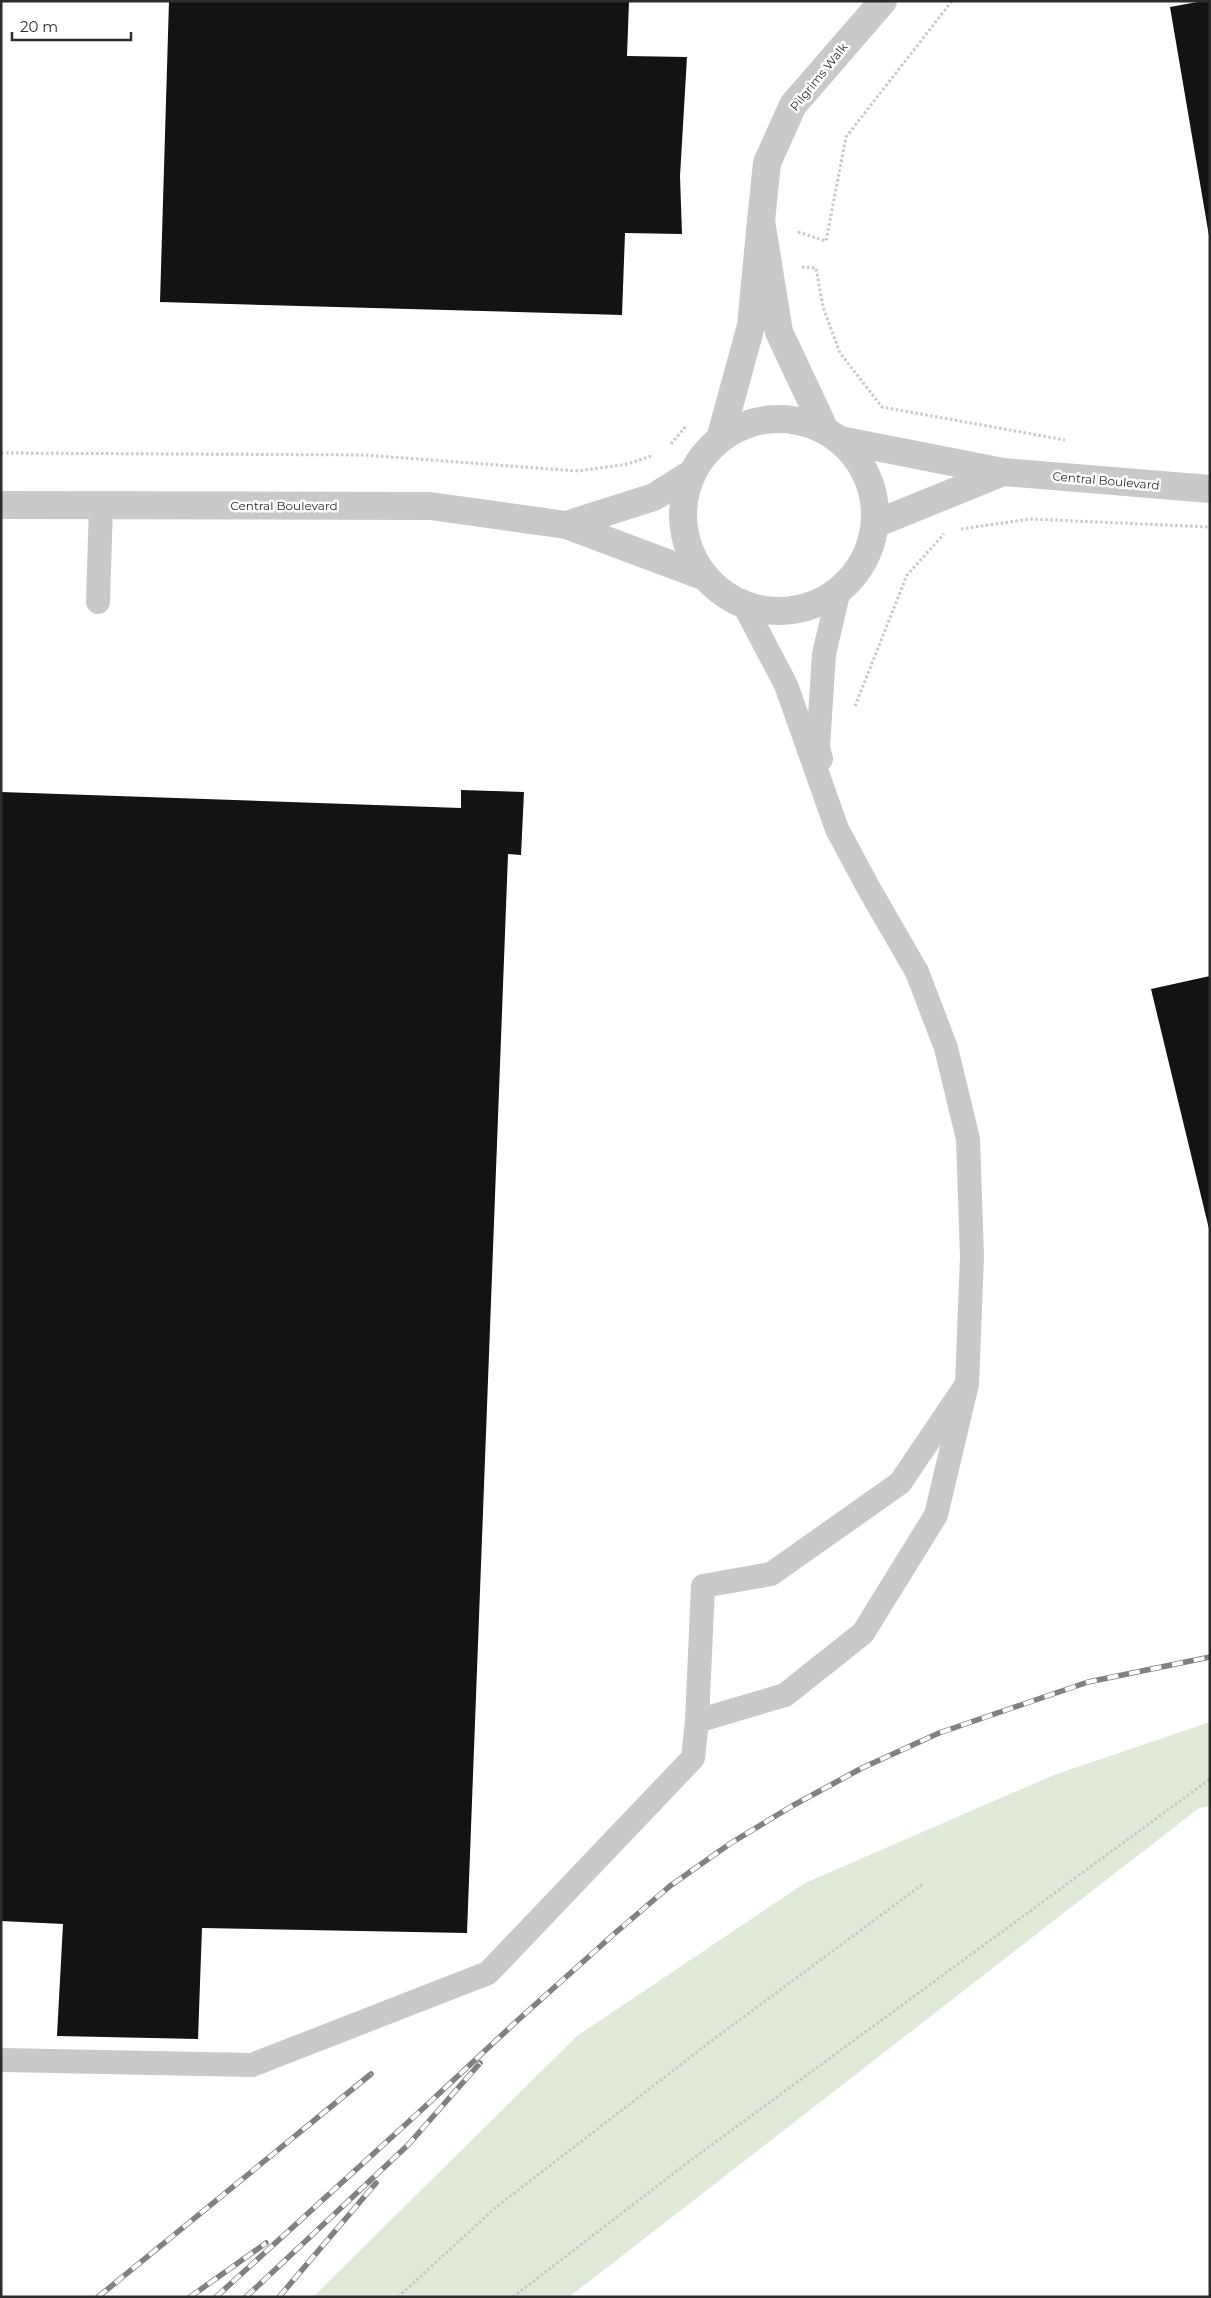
<svg xmlns="http://www.w3.org/2000/svg" width="1211" height="2298" font-family="Montserrat,sans-serif">
<style>
.green{fill:#e1e9d9}
.building{fill:#131313}
.lines{fill:none;stroke-linecap:round;stroke-linejoin:round}
.path{stroke:#c9c9c9;stroke-width:3;stroke-dasharray:2.5 2.5;stroke-linecap:butt}
.lane{stroke:#c9c9c9;stroke-width:24}
.street{stroke:#c9c9c9;stroke-width:28}
.rail-casing{stroke:#818181;stroke-width:5.5}
.rail{stroke:#fff;stroke-width:4;stroke-dasharray:11;stroke-linecap:butt}
.labels{text-anchor:middle;stroke-width:5;stroke-linejoin:round;paint-order:stroke}
.street-label{font-size:12px;fill:#2c2c2c;stroke:#fff}
</style>
<rect width="100%" height="100%" fill="#fff"/>
<polygon class="green" points="1210,1722 1210,1806 1199,1808 569,2297 313,2297 577,2036 805,1883 1054,1775"/>
<g class="building">
<polygon points="169,1 629,1 627,56 687,57 680,176 682,234 625,233 622,315 160,302"/>
<polygon points="1203,1 1210,1 1209,236 1170,7"/>
<polygon points="461,790 524,792 521,855 508,854 467,1933 202,1928 198,2039 57,2036 63,1924 1,1921 1,792 461,808"/>
<polygon points="1210,976 1210,1229 1209,1229 1151,989"/>
</g>
<g class="lines">
<g class="path">
<polyline points="798,232 826,241 846,137 952,1"/>
<polyline points="802,267 816,268 823,307 840,353 882,407 1065,440"/>
<polyline points="671,444 686,426"/>
<polyline points="1,453 364,455 578,471 628,464 651,456"/>
<polyline points="961,529 1030,519 1210,527"/>
<polyline points="855,706 907,575 944,534"/>
<polyline points="398,2297 495,2208 714,2039 923,1884"/>
<polyline points="513,2297 687,2163 1210,1779"/>
</g>
<g class="lane">
<polyline points="98,602 101,505"/>
<polyline points="821,759 818,747 824,654 839,590"/>
<polyline points="697,1721 785,1695 863,1633 936,1515 967,1384 972,1257 968,1139 946,1048 917,972 868,887 837,829 786,685 744,605"/>
<polyline points="1,2060 252,2065 488,1973 693,1758 697,1721 703,1586 771,1574 900,1483 967,1384"/>
</g>
<g class="street">
<polyline points="761,221 767,163 793,105 883,1"/>
<circle cx="779" cy="515" r="96"/>
<polyline points="720,439 751,326 761,221 779,332 825,430"/>
<polyline points="840,440 1003,472 1210,489"/>
<polyline points="1,505 430,506 566,525 705,577"/>
<polyline points="875,524 1003,472"/>
<polyline points="566,525 654,497 692,473"/>
</g>
<g class="rail-casing">
<g id="rail">
<polyline points="98,2297 371,2074"/>
<polyline points="190,2297 266,2243"/>
<polyline points="216,2297 416,2115 518,2020 614,1934 670,1886 731,1843 792,1806 862,1768 939,1733 1088,1682 1210,1657"/>
<polyline points="246,2297 408,2145 480,2063"/>
<polyline points="279,2297 376,2183"/>
</g>
</g>
<use href="#rail" class="rail"/>
</g>
<g class="labels">
<g class="street-label">
<text transform="translate(819 77) rotate(-51)" y="4">Pilgrims Walk</text>
<text transform="translate(1106 481) rotate(5)" y="4">Central Boulevard</text>
<text x="284" y="510">Central Boulevard</text>
</g>
</g>
<rect width="1211" height="2298" fill="none" stroke="#2c2c2c" stroke-width="5"/>
<path d="M12 32v8h119v-8" fill="none" stroke="#2c2c2c" stroke-width="2.5"/>
<text x="20" y="32" font-size="15" fill="#2c2c2c" stroke="#ffffff" stroke-width="4" paint-order="stroke">20 m</text>
</svg>
